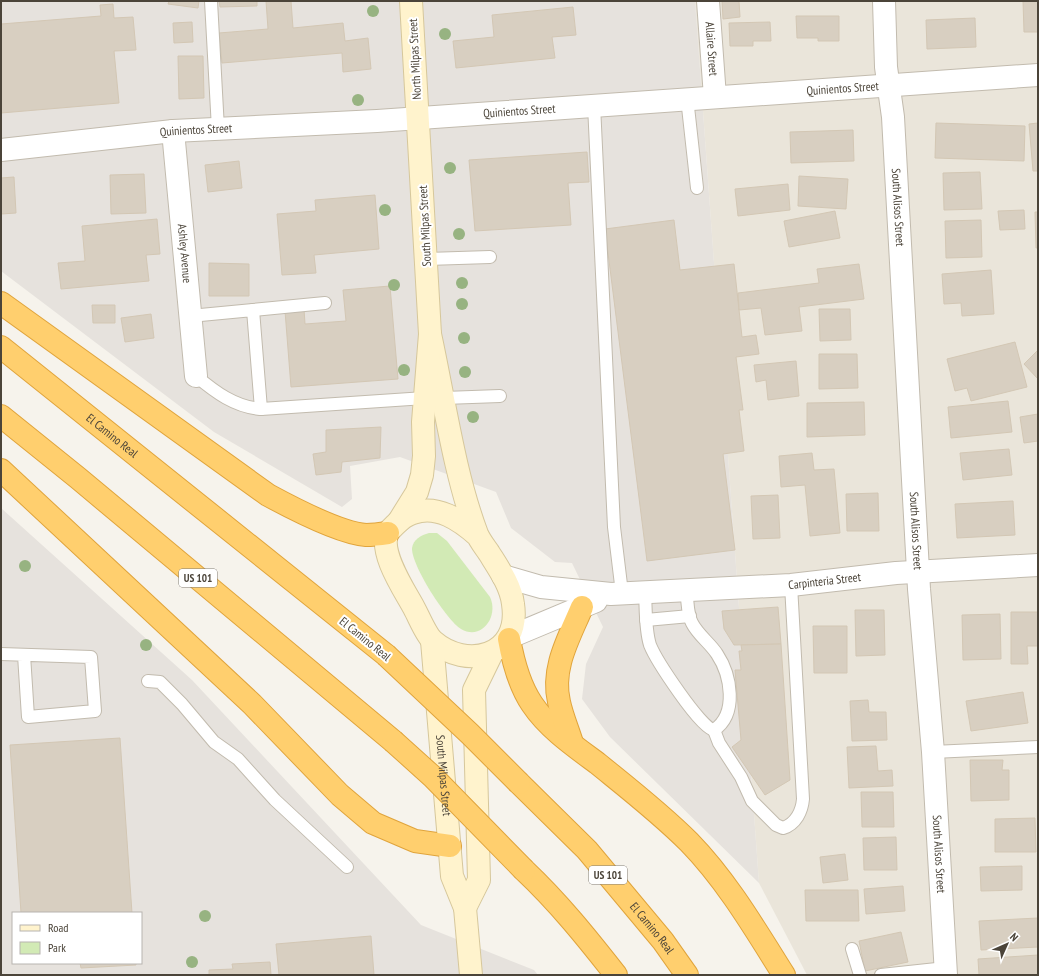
<svg xmlns="http://www.w3.org/2000/svg" width="1039" height="976" font-family="'PT Sans Narrow',sans-serif">
<style>
.residential{fill:#eae5da}
.industrial{fill:#e6e2dd;fill-rule:evenodd}
.green{fill:#d2eab5}
.building{fill:#d8cfc1;stroke:#d3c7b4}
.lines{fill:none;stroke-linecap:round;stroke-linejoin:round}
.service-casing{stroke:#c2bbae;stroke-width:14}
.minor-casing{stroke:#c2bbae;stroke-width:24}
.tertiary-casing{stroke:#c2bbae;stroke-width:24}
.secondary-casing{stroke:#d6c79b;stroke-width:24}
.motorway-casing{stroke:#e0a43c;stroke-width:24}
.service{stroke:#fff;stroke-width:12}
.minor{stroke:#fff;stroke-width:22}
.tertiary{stroke:#fff;stroke-width:22}
.secondary{stroke:#fff3cd;stroke-width:22}
.motorway{stroke:#ffcf6e;stroke-width:22}
.motorway-bridge-casing{stroke:#e0a43c;stroke-width:24;stroke-linecap:butt}
.motorway-bridge{stroke:#ffcf6e;stroke-width:22}
.tree{fill:#97b381}
.labels{text-anchor:middle;stroke-width:4;stroke-linejoin:round;paint-order:stroke}
.shield{fill:#fff;stroke:#817c74;stroke-width:1}
.shield-label{font-size:11px;font-weight:bold;fill:#4b4439}
.street-label{font-size:12px;fill:#4b4439;stroke:#fff}
</style>
<rect width="100%" height="100%" fill="#f6f3ec"/>
<polygon class="residential" points="695,1 1038,1 1038,975 807,975 759,883"/>
<g class="industrial">
<polygon points="1,1 695,1 759,883 610,737 582,699 586,664 603,627 572,563 555,562 511,528 496,492 400,457 350,466 352,499 342,507 214,432 1,271"/>
<path d="M1,508L192,680L421,925L534,970L538,975H1ZM13,913H141V963H13Z"/>
</g>
<path class="green" d="M429,533H437L447,541L490,597C499,616 482,641 461,629C447,621 411,565 412,548C413,540 421,535 429,533Z"/>
<g class="building">
<polygon points="169,1 199,1 198,8 168,4"/>
<polygon points="219,1 257,1 257,6 220,7"/>
<polygon points="266,1 291,1 293,28 343,23 345,41 368,38 371,69 343,72 342,53 222,63 219,33 268,29"/>
<polygon points="722,1 739,1 740,17 723,19"/>
<polygon points="1023,1 1038,1 1038,32 1024,32"/>
<polygon points="113,4 114,18 133,17 136,50 114,51 119,103 1,113 1,24 101,16 100,5"/>
<polygon points="573,7 576,35 552,37 555,58 456,68 453,41 494,37 492,15"/>
<polygon points="796,16 839,16 839,41 818,41 818,38 797,38"/>
<polygon points="975,18 976,47 927,49 926,20"/>
<polygon points="192,22 193,42 174,43 173,23"/>
<polygon points="770,22 771,41 753,41 753,46 730,46 729,23"/>
<polygon points="178,56 203,56 204,98 179,99"/>
<polygon points="936,123 1025,126 1024,161 935,158"/>
<polygon points="1038,123 1038,171 1033,171 1029,124"/>
<polygon points="853,130 854,161 791,163 790,132"/>
<polygon points="587,152 589,182 568,183 571,225 475,231 469,160"/>
<polygon points="239,161 242,188 208,192 205,165"/>
<polygon points="980,172 982,209 944,210 943,173"/>
<polygon points="144,174 146,213 111,214 110,175"/>
<polygon points="799,176 848,179 846,209 798,206"/>
<polygon points="14,177 16,213 1,214 1,178"/>
<polygon points="788,184 790,210 738,216 735,189"/>
<polygon points="375,195 379,249 314,255 316,273 282,275 277,214 316,211 315,200"/>
<polygon points="1024,210 1025,229 1000,230 998,211"/>
<polygon points="835,211 840,238 789,247 784,221"/>
<polygon points="1035,212 1038,212 1038,248 1036,248"/>
<polygon points="157,219 160,254 146,255 149,281 61,289 58,263 85,261 82,226"/>
<polygon points="674,220 680,270 734,264 742,337 756,335 759,354 736,357 743,410 739,410 744,451 723,454 735,550 647,561 605,229"/>
<polygon points="981,220 982,257 946,258 945,221"/>
<polygon points="209,263 249,264 249,296 209,296"/>
<polygon points="859,264 864,299 799,307 802,331 765,335 761,308 739,310 738,293 819,283 817,269"/>
<polygon points="991,270 994,314 962,316 961,303 944,304 942,274"/>
<polygon points="390,286 398,379 291,387 285,311 304,309 305,324 346,321 343,290"/>
<polygon points="92,305 115,305 115,323 93,323"/>
<polygon points="819,309 850,309 851,340 820,341"/>
<polygon points="151,314 154,338 125,342 121,318"/>
<polygon points="1015,342 1027,387 971,401 967,388 955,391 947,359"/>
<polygon points="1038,350 1038,379 1024,364"/>
<polygon points="819,354 857,354 858,388 819,389"/>
<polygon points="796,361 799,396 768,400 766,380 756,382 754,365"/>
<polygon points="1008,401 1012,432 951,438 948,407"/>
<polygon points="864,402 865,435 807,437 807,403"/>
<polygon points="1038,414 1038,441 1024,443 1020,417"/>
<polygon points="381,427 380,458 342,462 341,472 316,475 313,454 326,452 326,430"/>
<polygon points="1009,449 1012,475 963,480 960,453"/>
<polygon points="812,453 814,470 834,469 840,533 810,536 805,485 781,487 779,456"/>
<polygon points="878,493 879,531 847,531 846,494"/>
<polygon points="778,495 780,538 753,539 751,496"/>
<polygon points="1013,501 1015,535 957,538 955,504"/>
<polygon points="778,607 781,644 734,645 724,629 722,611"/>
<polygon points="855,610 884,610 885,655 856,656"/>
<polygon points="1011,612 1038,612 1038,646 1027,646 1028,664 1011,664"/>
<polygon points="1000,614 1001,659 963,660 962,615"/>
<polygon points="813,626 847,626 847,673 814,673"/>
<polygon points="781,644 790,780 765,795 732,747 741,740 735,670 741,670 739,651 742,651 741,645"/>
<polygon points="1023,692 1028,723 971,731 966,701"/>
<polygon points="868,700 869,712 886,712 887,740 852,741 850,701"/>
<polygon points="120,738 132,913 21,913 10,745"/>
<polygon points="876,746 878,771 892,770 893,786 849,788 847,747"/>
<polygon points="970,760 1003,760 1002,770 1009,770 1009,800 971,801"/>
<polygon points="861,792 893,792 894,827 862,827"/>
<polygon points="1035,818 1036,852 995,852 995,819"/>
<polygon points="896,837 897,870 864,870 863,838"/>
<polygon points="845,854 848,880 823,883 820,857"/>
<polygon points="1022,866 1022,890 981,891 980,867"/>
<polygon points="903,886 905,911 866,914 864,889"/>
<polygon points="805,890 858,890 859,921 806,921"/>
<polygon points="1038,918 1038,947 981,950 979,921"/>
<polygon points="901,932 908,962 865,971 859,941"/>
<polygon points="371,936 374,975 279,975 276,944"/>
<polygon points="1038,955 1038,975 979,975 978,959"/>
<polygon points="270,962 271,975 209,975 209,970 233,969 232,964"/>
<polygon points="80,963 136,963 136,965 81,968"/>
</g>
<g class="lines">
<g class="service-casing">
<g id="service">
<polyline points="211,1 218,129"/>
<polyline points="687,98 697,188"/>
<polyline points="594,105 614,527 622,593"/>
<polyline points="427,259 490,257"/>
<polyline points="253,310 325,303"/>
<polyline points="190,316 253,310 261,409"/>
<path d="M196,376C215,392 235,407 261,409L425,398"/>
<polyline points="444,398 500,396"/>
<path d="M645,592C646,609 645,629 650,645C656,660 701,729 714,730C738,714 731,675 717,654C710,643 698,635 692,623C687,614 688,601 686,590"/>
<polyline points="646,620 690,616"/>
<polyline points="1,654 91,657 95,711 28,717 24,655"/>
<polyline points="148,681 160,682 182,704 214,742 238,759 275,800 347,867"/>
<path d="M714,730L719,743L741,777L752,801L776,825L783,828C796,824 802,811 803,799L791,585"/>
<polyline points="933,752 1038,747"/>
<polyline points="852,949 860,975"/>
<polyline points="881,975 946,968"/>
</g>
</g>
<g class="minor-casing">
<g id="minor">
<path id="s1" d="M708,1L715,97"/>
<path id="s2" d="M884,1L886,67L893,117L919,589L933,752L946,975"/>
<path id="s3" d="M173,131L196,376"/>
<path id="s4" d="M1,150L173,131L377,121L1038,75"/>
</g>
</g>
<g class="tertiary-casing">
<g id="tertiary">
<path id="s5" d="M503,576L541,587L611,594L791,585L896,573L1038,565"/>
<polyline points="510,637 596,601"/>
</g>
</g>
<g class="secondary-casing">
<g id="secondary">
<path d="M430,334C444,398 454,473 477,534C480,541 485,547 489,553C499,569 511,586 513,604C521,657 466,670 433,641C426,635 419,617 414,608C405,591 378,552 388,532C390,530 393,527 395,525C400,520 406,515 413,513C437,504 460,520 478,536"/>
<polyline points="399,521 417,492 422,475 424,456 423,422 430,334 411,1"/>
<path id="s6" d="M432,641L452,876L465,908L471,975"/>
<polyline points="465,908 479,880 474,690 492,653"/>
</g>
</g>
<g class="motorway-casing">
<g id="motorway">
<path d="M1,303L268,495C292,508 339,533 366,535C373,535 381,534 388,533"/>
<path id="s7" d="M1,347L386,655"/>
<polyline points="1,416 78,478 393,741"/>
<polyline points="1,470 252,704 340,795 373,823 415,841 450,846"/>
<path d="M509,639C513,661 519,685 532,704C548,728 574,746 597,763C629,789 660,813 689,842C727,881 755,929 784,975"/>
<path d="M572,743C568,730 562,716 559,702C551,668 569,638 582,607"/>
<path id="s8" d="M519,783L587,850L663,941L687,975"/>
<path d="M524,870C558,902 587,938 616,975"/>
</g>
</g>
<use href="#service" class="service"/>
<use href="#minor" class="minor"/>
<use href="#tertiary" class="tertiary"/>
<use href="#secondary" class="secondary"/>
<use href="#motorway" class="motorway"/>
<g class="motorway-bridge-casing">
<g id="motorway-bridge">
<polyline points="386,655 470,734 519,783"/>
<polyline points="393,741 433,777 524,870"/>
</g>
</g>
<use href="#motorway-bridge" class="motorway-bridge"/>
</g>
<g class="tree">
<circle cx="373" cy="11" r="6"/>
<circle cx="445" cy="34" r="6"/>
<circle cx="358" cy="100" r="6"/>
<circle cx="450" cy="168" r="6"/>
<circle cx="385" cy="210" r="6"/>
<circle cx="459" cy="234" r="6"/>
<circle cx="462" cy="283" r="6"/>
<circle cx="394" cy="285" r="6"/>
<circle cx="462" cy="304" r="6"/>
<circle cx="464" cy="338" r="6"/>
<circle cx="404" cy="370" r="6"/>
<circle cx="465" cy="372" r="6"/>
<circle cx="473" cy="417" r="6"/>
<circle cx="25" cy="566" r="6"/>
<circle cx="146" cy="645" r="6"/>
<circle cx="205" cy="916" r="6"/>
<circle cx="192" cy="962" r="6"/>
</g>
<g class="labels">
<g class="shield">
<rect x="179" y="569" width="38" height="18" rx="3"/>
<rect x="589" y="866" width="38" height="18" rx="3"/>
</g>
<g class="shield-label">
<text x="198" y="582">US 101</text>
<text x="608" y="879">US 101</text>
</g>
<g class="street-label">
<text dy="4" stroke="none"><textPath href="#s1" startOffset="48">Allaire Street</textPath></text>
<text transform="translate(415 59) rotate(-93)" y="4">North Milpas Street</text>
<text dy="4" stroke="none"><textPath href="#s4" startOffset="844">Quinientos Street</textPath></text>
<text dy="4" stroke="none"><textPath href="#s4" startOffset="520">Quinientos Street</textPath></text>
<text dy="4" stroke="none"><textPath href="#s4" startOffset="196">Quinientos Street</textPath></text>
<text dy="4" stroke="none"><textPath href="#s2" startOffset="207">South Alisos Street</textPath></text>
<text transform="translate(425 226) rotate(-93)" y="4">South Milpas Street</text>
<text dy="4" stroke="none"><textPath href="#s3" startOffset="123">Ashley Avenue</textPath></text>
<text dy="4" stroke="none"><textPath href="#s7" startOffset="142">El Camino Real</textPath></text>
<text dy="4" stroke="none"><textPath href="#s2" startOffset="531">South Alisos Street</textPath></text>
<text dy="4" stroke="none"><textPath href="#s5" startOffset="324">Carpinteria Street</textPath></text>
<text transform="translate(365 639) rotate(39)" y="4">El Camino Real</text>
<text dy="4" stroke="none"><textPath href="#s6" startOffset="135">South Milpas Street</textPath></text>
<text dy="4" stroke="none"><textPath href="#s2" startOffset="855">South Alisos Street</textPath></text>
<text dy="4" stroke="none"><textPath href="#s8" startOffset="197">El Camino Real</textPath></text>
</g>
</g>
<rect width="1039" height="976" fill="none" stroke="#4b4439" stroke-width="4"/>
<rect x="12" y="912" width="130" height="52" fill="#ffffff" stroke="#b7b4b0"/>
<rect x="20" y="925" width="20" height="6" fill="#fff3cd" stroke="#b7b4b0"/>
<text x="48" y="932" font-size="12" fill="#4b4439">Road</text>
<rect x="20" y="942" width="20" height="12" fill="#d2eab5" stroke="#b7b4b0"/>
<text x="48" y="952" font-size="12" fill="#4b4439">Park</text>
<g transform="translate(1007 944) rotate(45)" stroke="#ffffff" stroke-width="3" paint-order="stroke">
<path d="M0-3L7 15L0 10L-7 15Z" fill="#4b4439"/>
<text y="-6" font-size="11" font-weight="bold" text-anchor="middle" fill="#4b4439">N</text>
</g>
</svg>
